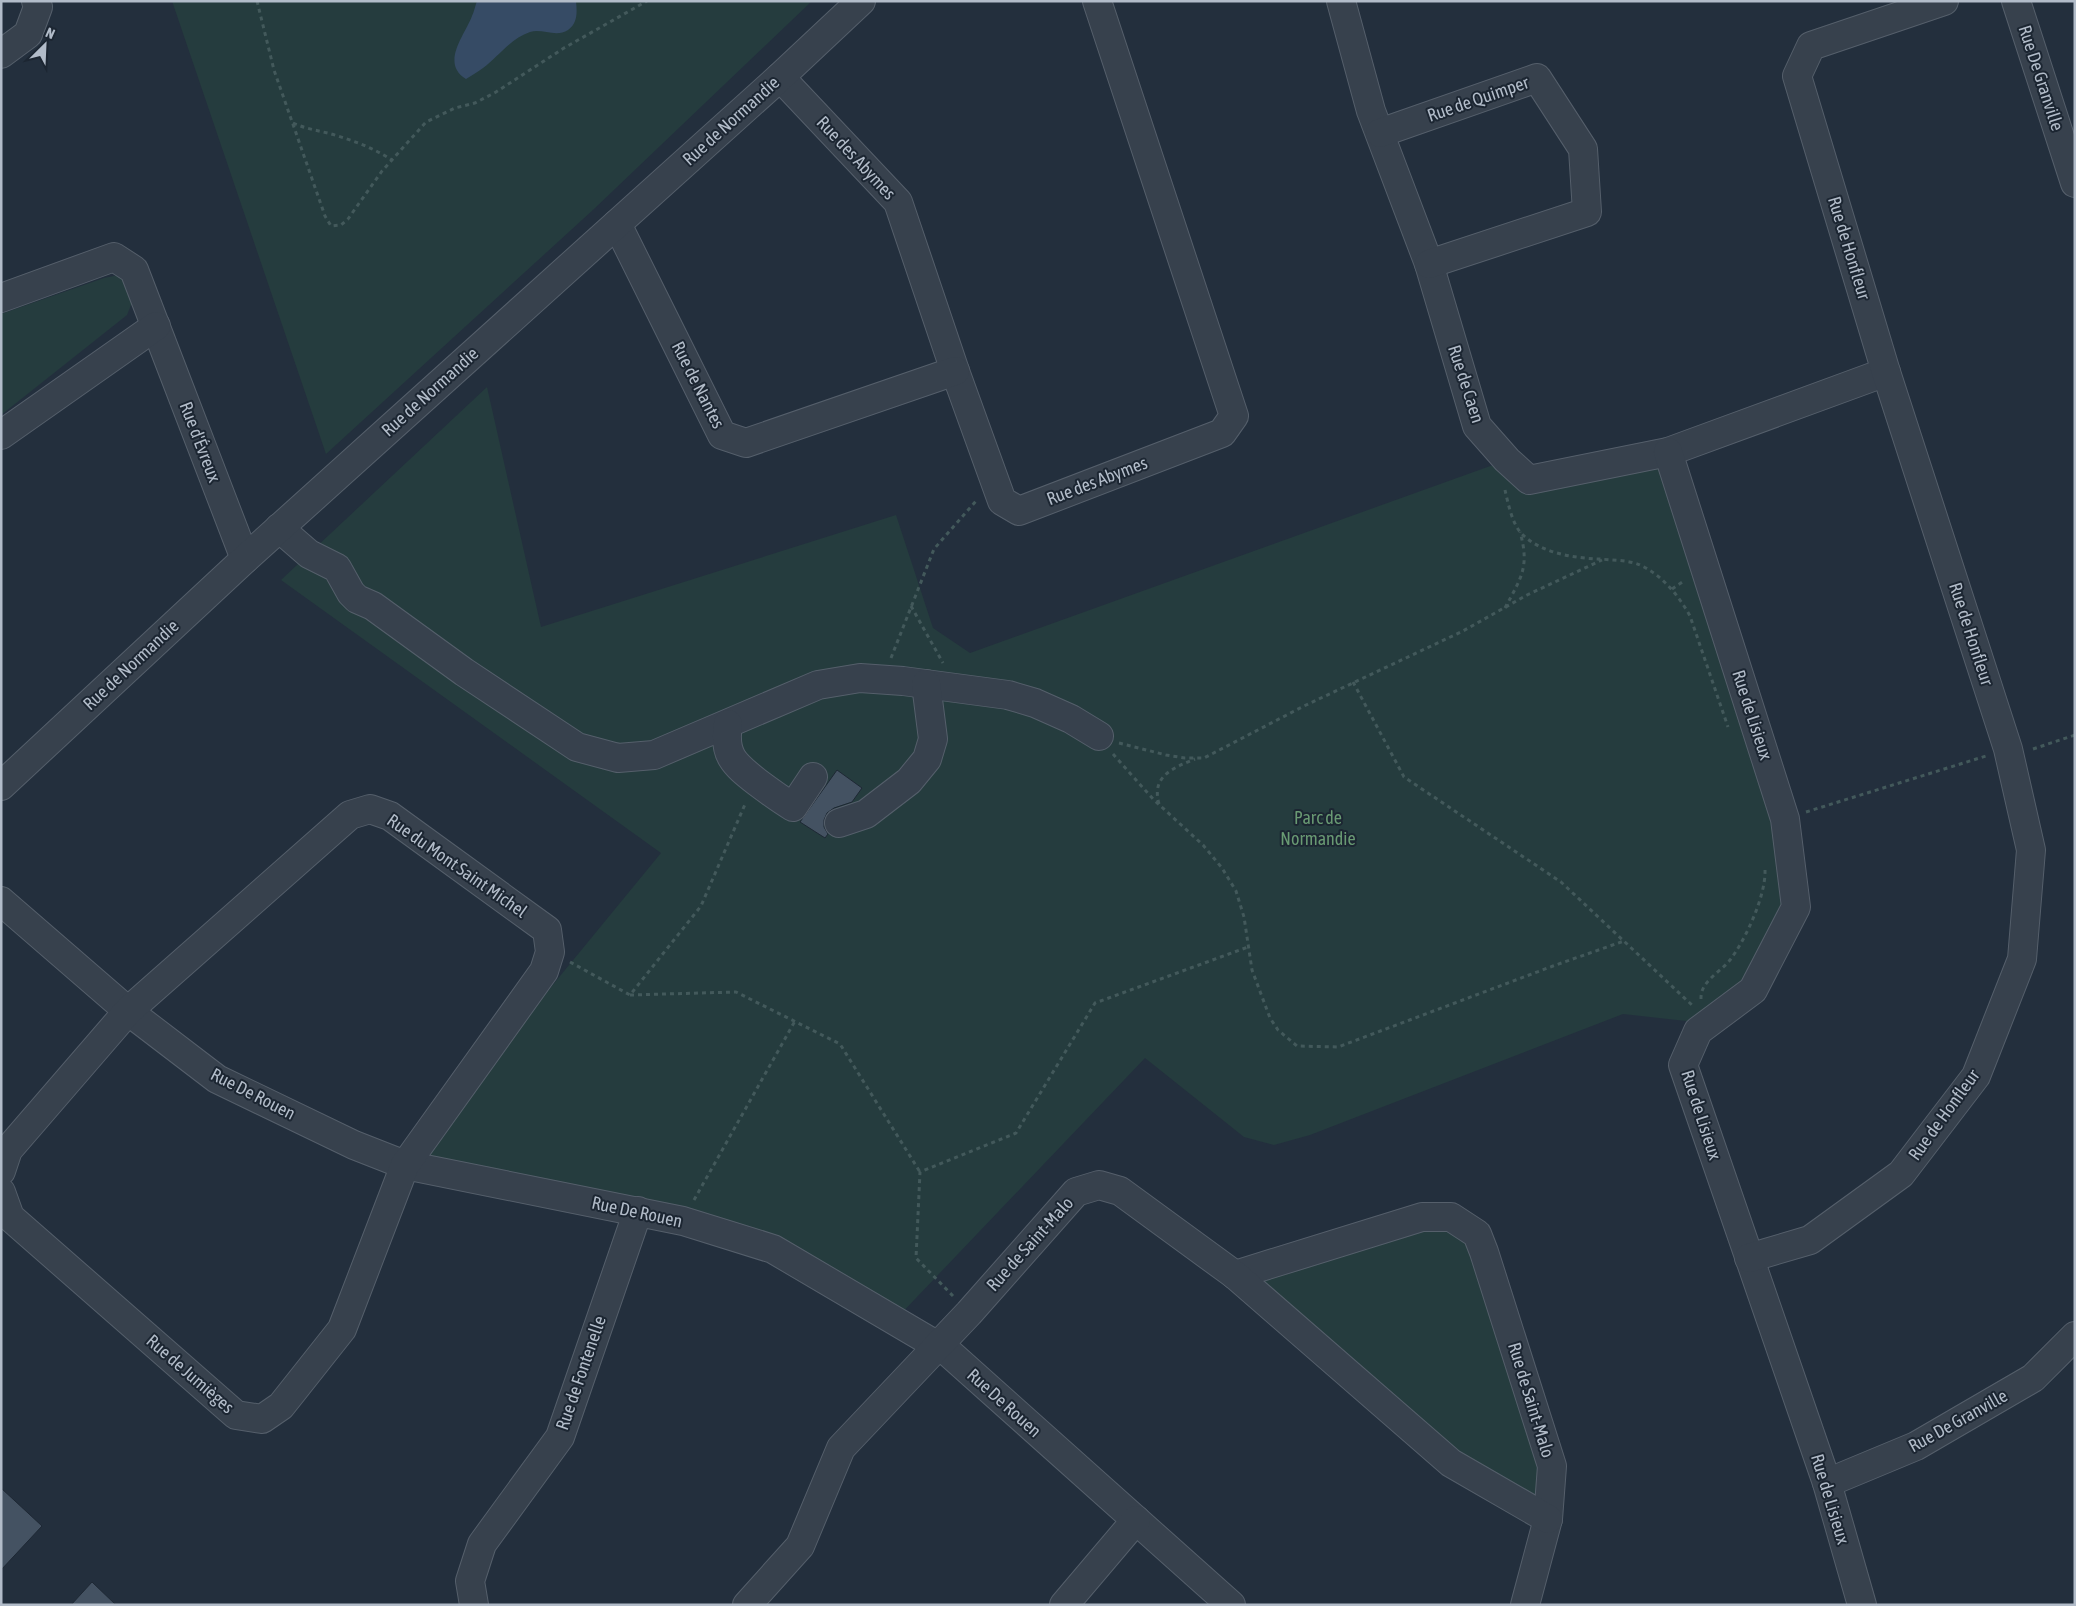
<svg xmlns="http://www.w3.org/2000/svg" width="2076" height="1606" font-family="'Asap Condensed',sans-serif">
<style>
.green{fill:#253c3e}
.water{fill:#364b65}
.building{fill:#445262;stroke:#1e2834}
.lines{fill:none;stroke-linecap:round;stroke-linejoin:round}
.minor-casing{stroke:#555f6b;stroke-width:30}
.path{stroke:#43595b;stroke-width:3;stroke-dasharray:4 4;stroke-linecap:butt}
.minor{stroke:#37414d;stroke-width:28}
.labels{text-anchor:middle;stroke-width:4;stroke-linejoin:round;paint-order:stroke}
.street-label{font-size:18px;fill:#b2bcc9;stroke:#1c2632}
.park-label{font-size:18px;fill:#699a73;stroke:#1c2632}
</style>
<rect width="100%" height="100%" fill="#232f3d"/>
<g class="green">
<polygon points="172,1 812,1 594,209 326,454"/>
<polygon points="119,275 125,278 133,300 127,315 1,415 1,314 104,278"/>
<polygon points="487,387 541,627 896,515 933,628 970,653 1507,460 1530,480 1668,452 1796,907 1753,990 1698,1031 1686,1021 1623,1014 1310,1135 1274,1145 1244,1137 1145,1058 895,1320 773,1249 405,1165 661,853 281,580"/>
<polygon points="1422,1217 1477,1234 1552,1466 1548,1519 1451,1463 1235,1275"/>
</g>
<path class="water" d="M477,1H576C577,12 578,23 568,30C556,38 542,28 530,32C511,38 498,57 483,68C478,72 472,75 466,79C440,63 465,35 472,16C474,12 475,6 477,1Z"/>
<g class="building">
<polygon points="837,770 862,788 852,802 834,808 827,813 824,820 824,827 828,834 825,838 800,822"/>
<polygon points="1,1488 42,1526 1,1570"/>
<polygon points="92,1582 116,1605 71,1605"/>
</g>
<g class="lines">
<g class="minor-casing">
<g id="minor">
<polyline points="1341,1 1371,111 1429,264 1477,426 1507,460 1529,480 1668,452 1886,372"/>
<polyline points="2016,1 2075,183"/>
<polyline points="1,54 28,34 38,7 36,1"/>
<polyline points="780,77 898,202 955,371 1002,501 1019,511 1222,433 1234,416 1097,1"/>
<polyline points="1380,133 1537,78 1583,149 1587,212 1429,264"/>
<polyline points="617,224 722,435 746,443 955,371"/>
<polyline points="1,298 114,257 134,270 245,559"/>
<polyline points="1,435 156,326"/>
<polyline points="1668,452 1785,819 1796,907 1753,990 1698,1031 1683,1065 1827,1483 1862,1605"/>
<polyline points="279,528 309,554 337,568 351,593 357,599 373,606 464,672 577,747 618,758 654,755 818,685 860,678 903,681 1008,695 1035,703 1071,719 1099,736"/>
<path d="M728,724C723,755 734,764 757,782C769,791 780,799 793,807L813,777"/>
<polyline points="1,786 245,559 780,77 861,1"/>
<polyline points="839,823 866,814 909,781 927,759 933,739 926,684"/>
<polyline points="1,901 128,1011 217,1079 354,1145 405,1165 683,1221 773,1249 948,1352 1231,1605"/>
<polyline points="1,1171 8,1150 128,1011 350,815 370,809 390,816 547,930 550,952 544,971 405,1165 342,1329 281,1406 262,1419 236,1415 10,1217 1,1192"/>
<polyline points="1749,1258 1810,1240 1901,1174 1976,1076 2022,959 2031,850 2008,749 1886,372 1797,76 1811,46 1944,1"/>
<polyline points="1235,1275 1422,1217 1451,1217 1477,1234 1484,1252 1552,1466 1548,1519 1525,1605"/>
<polyline points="1827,1483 1916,1446 2033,1378 2075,1336"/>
<polyline points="474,1605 470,1581 482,1544 560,1437 638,1211"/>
<polyline points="747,1605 800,1546 841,1448 969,1313 1076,1192 1099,1185 1120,1191 1235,1275 1451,1463 1548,1519"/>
<polyline points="1064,1605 1136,1520"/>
</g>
</g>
<g class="path">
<polyline points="257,1 274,70 325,216 331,226 341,225 348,219 382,171 426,122 455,108 475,103 496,92 564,48 647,1"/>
<path d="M293,123C308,130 323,131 338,136C357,142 375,149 392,160"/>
<path d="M1505,490C1508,503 1512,523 1521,533C1540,553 1573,558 1599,559C1611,560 1629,560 1640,565C1662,575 1679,596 1690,616L1728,727"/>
<polyline points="1672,589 1684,581"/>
<polyline points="911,606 943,663"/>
<path d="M1505,608C1521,578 1530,567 1520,532"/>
<polyline points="891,658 934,549 976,501"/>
<polyline points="1353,682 1404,777 1561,882 1693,1006"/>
<polyline points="1119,743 1166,755 1185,758 1204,758 1304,706 1463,631 1527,595 1602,560"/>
<polyline points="2033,749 2075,735"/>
<polyline points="1113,754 1153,799 1203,845 1222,868 1236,891 1244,917 1252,970 1270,1018 1278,1030 1297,1046 1338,1047 1553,966 1624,941"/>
<path d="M1159,804C1151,776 1173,768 1195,759"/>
<polyline points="1806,812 1986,756"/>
<polyline points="570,962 630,995 701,906 746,802"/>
<polyline points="630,995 736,992 840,1044 920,1172"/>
<path d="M1701,999C1700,981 1721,972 1730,960C1746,939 1766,895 1765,870"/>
<polyline points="694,1200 795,1021"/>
<polyline points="953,1296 916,1258 920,1172 1016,1133 1095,1003 1248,947"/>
</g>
<use href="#minor" class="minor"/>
</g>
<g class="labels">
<g class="street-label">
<text transform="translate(2041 78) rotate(72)" y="6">Rue De Granville</text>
<text transform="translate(1478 99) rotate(-19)" y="6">Rue de Quimper</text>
<text transform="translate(731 121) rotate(-42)" y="6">Rue de Normandie</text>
<text transform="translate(856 158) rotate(47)" y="6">Rue des Abymes</text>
<text transform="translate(1849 248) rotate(73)" y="6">Rue de Honfleur</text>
<text transform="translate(1466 384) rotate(72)" y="6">Rue de Caen</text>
<text transform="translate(698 385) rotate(63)" y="6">Rue de Nantes</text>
<text transform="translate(430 392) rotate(-42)" y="6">Rue de Normandie</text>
<text transform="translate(200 442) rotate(69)" y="6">Rue d'Évreux</text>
<text transform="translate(1097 481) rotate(-21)" y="6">Rue des Abymes</text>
<text transform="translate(1971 634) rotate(72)" y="6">Rue de Honfleur</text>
<text transform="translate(131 665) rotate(-43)" y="6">Rue de Normandie</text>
<text transform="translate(1752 715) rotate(72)" y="6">Rue de Lisieux</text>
<text transform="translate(457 866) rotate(35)" y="6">Rue du Mont Saint Michel</text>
<text transform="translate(253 1094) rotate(27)" y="6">Rue De Rouen</text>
<text transform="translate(1701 1115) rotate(72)" y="6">Rue de Lisieux</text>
<text transform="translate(1944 1115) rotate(-54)" y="6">Rue de Honfleur</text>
<text transform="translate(637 1212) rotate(12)" y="6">Rue De Rouen</text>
<text transform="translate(1030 1244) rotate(-48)" y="6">Rue de Saint-Malo</text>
<text transform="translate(581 1373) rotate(-71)" y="6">Rue de Fontenelle</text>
<text transform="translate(190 1374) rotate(41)" y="6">Rue de Jumièges</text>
<text transform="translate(1531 1400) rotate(73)" y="6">Rue de Saint-Malo</text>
<text transform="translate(1004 1403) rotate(42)" y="6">Rue De Rouen</text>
<text transform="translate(1958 1421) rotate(-29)" y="6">Rue De Granville</text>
<text transform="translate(1830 1499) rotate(73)" y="6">Rue de Lisieux</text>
</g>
<g class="park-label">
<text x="1318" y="824">Parc de<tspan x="1318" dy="21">Normandie</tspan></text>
</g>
</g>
<rect width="2076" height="1606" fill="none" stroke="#b2bcc9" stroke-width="5"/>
<g transform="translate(45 45) rotate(24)" stroke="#1c2632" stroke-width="4" paint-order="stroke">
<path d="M0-4L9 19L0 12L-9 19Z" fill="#b2bcc9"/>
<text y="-8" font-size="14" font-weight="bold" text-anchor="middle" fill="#b2bcc9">N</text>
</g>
</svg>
